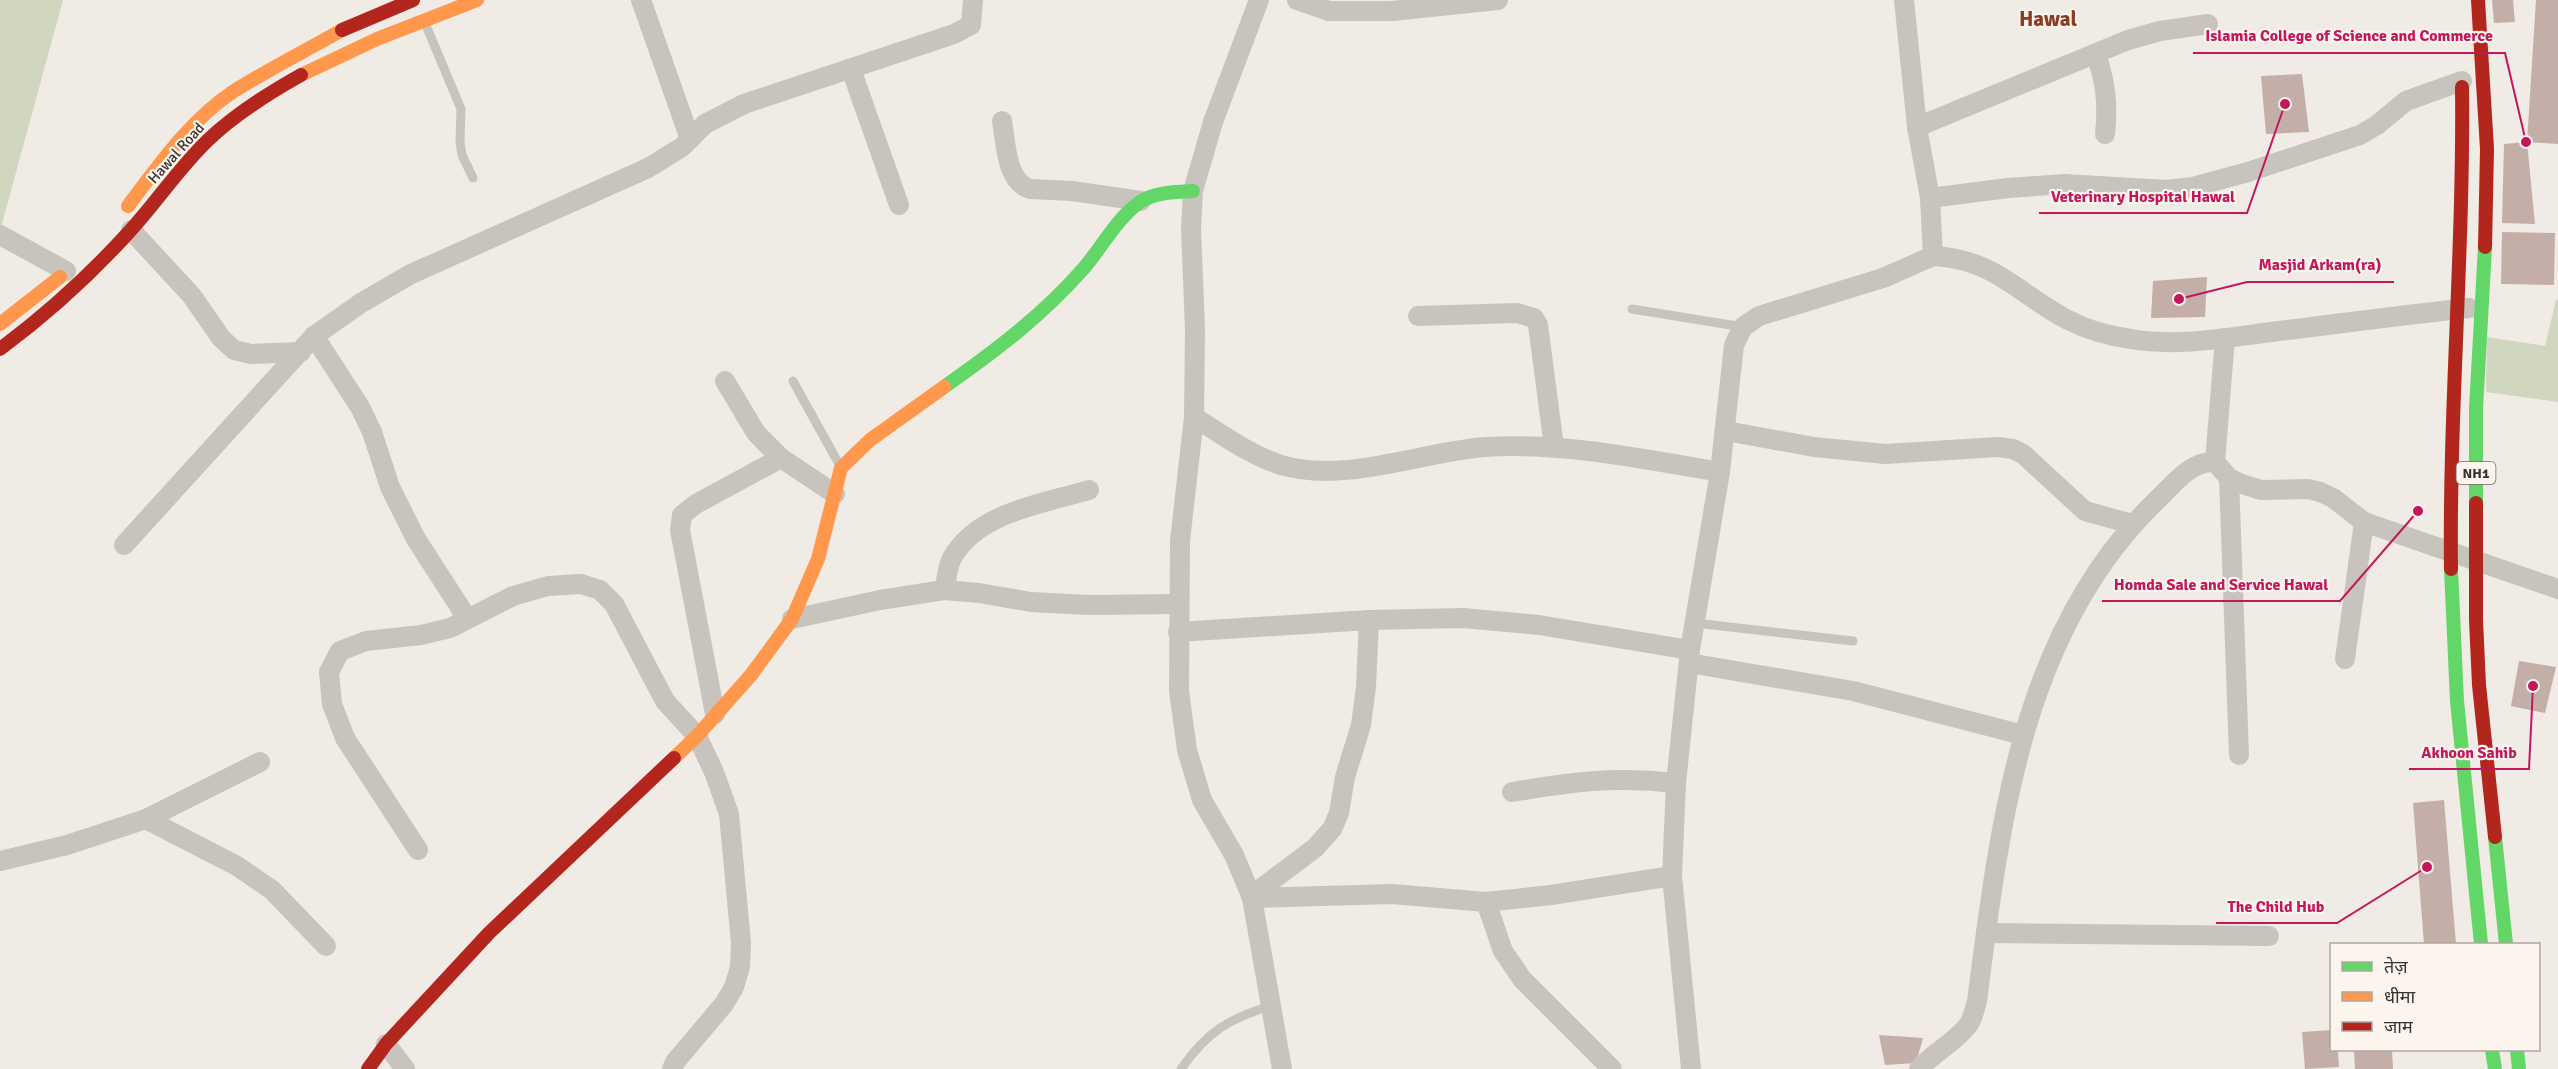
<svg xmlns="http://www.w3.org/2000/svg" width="2558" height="1069" font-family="Signika,'Noto Sans Devanagari',sans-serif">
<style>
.green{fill:#d1d6bf}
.building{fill:#c3afa7}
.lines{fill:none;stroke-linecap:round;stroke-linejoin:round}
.lane{stroke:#c9c3be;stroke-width:9}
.street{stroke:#c9c3be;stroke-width:20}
.fast{stroke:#63d668;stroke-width:14}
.slow{stroke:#ff974d;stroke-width:14}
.jam{stroke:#b3261e;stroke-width:14}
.labels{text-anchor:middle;stroke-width:4.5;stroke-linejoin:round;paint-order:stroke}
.shield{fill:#fbf5ee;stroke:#756b66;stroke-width:1.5}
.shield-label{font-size:14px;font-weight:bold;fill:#3b302b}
.street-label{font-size:15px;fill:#3b302b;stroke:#fbf5ee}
.district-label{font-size:21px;font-weight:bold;fill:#8c3b22;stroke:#fbf5ee}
.leader{fill:none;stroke:#c2185b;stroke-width:2}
.callout-dot{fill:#c2185b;stroke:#fbf5ee;stroke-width:2}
.callout-label{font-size:16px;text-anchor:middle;font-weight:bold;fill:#c2185b;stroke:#fbf5ee;stroke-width:4.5;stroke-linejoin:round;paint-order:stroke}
</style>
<rect width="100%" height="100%" fill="#f0ebe5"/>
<g class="green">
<polygon points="0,0 63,0 0,231"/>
<polygon points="2556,300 2558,300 2558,402 2486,392 2487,337 2545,346"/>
</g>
<g class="building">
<polygon points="2492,0 2513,0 2515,22 2494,23"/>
<polygon points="2536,0 2558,0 2558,144 2527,142 2535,224 2502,223 2504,144 2527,142"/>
<polygon points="2302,74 2309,132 2266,134 2261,76"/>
<polygon points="2502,232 2555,233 2554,285 2501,284"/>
<polygon points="2207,277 2205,317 2151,318 2153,281"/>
<polygon points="2519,661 2556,667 2545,713 2511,706"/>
<polygon points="2444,800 2456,944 2424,944 2413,803"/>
<polygon points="2332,1030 2332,1050 2338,1050 2339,1067 2305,1069 2302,1032"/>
<polygon points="1879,1035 1923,1038 1916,1063 1885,1065"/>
<polygon points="2354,1050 2392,1050 2393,1069 2355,1069"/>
</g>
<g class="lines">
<g class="lane">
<polyline points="425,23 461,109 460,143 462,155 473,178"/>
<polyline points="1632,309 1743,327"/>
<polyline points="793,381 840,466"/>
<polyline points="1695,623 1853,641"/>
<path d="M1181,1069C1207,1032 1228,1019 1270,1006"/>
</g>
<g class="street">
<polyline points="641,0 690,139"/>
<polyline points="1259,0 1213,122 1193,191 1191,229 1195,329 1194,417 1180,541 1179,691 1187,750 1202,800 1234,855 1252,898 1282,1069"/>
<polyline points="1297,0 1329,11 1392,11 1498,0"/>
<path d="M2096,55C2106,82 2108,105 2105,134"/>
<polyline points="851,69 899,205"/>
<path d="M1002,121C1006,143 1006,182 1030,189L1072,191L1141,201"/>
<polyline points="1917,127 2128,40 2160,31 2208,24"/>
<polyline points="1930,198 2008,188 2064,184 2167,190 2193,187 2248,172 2360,135 2377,125 2406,101 2462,81"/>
<polyline points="131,230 192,296 221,338 234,350 251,354 301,352"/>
<polyline points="0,235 66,271"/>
<path d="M1933,256C1994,259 2016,292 2066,319C2085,329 2109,336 2131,339C2176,347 2225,338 2271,332C2337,324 2403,315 2469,308"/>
<polyline points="1418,316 1517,313 1534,318 1538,325 1554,447"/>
<polyline points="314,336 360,407 372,432 390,487 416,539 467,618"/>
<polyline points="725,381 756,433 781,458 835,494"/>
<path d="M1194,417C1221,434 1250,455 1281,465C1344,484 1421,452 1485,447C1563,442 1643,459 1720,472"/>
<polyline points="1726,431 1814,447 1885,454 1998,447 2013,449 2023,454 2085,511 2132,524"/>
<polyline points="2215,462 2225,338"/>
<polyline points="2229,478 2239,755"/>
<polyline points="124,545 314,336 361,303 411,274 648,168 682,147 705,124 744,104 954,34 971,25 973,0"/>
<path d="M944,590C947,580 947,567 952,558C978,512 1042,504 1089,490"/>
<polyline points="792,619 880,600 944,590 979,593 1031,602 1089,605 1178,604"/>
<polyline points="1178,632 1369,620 1463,618 1539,625 1690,650"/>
<polyline points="2345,659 2364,522"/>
<polyline points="1689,663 1853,691 2023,735"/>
<polyline points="715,714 680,530 682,515 696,504 781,458"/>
<path d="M1512,792C1572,782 1614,776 1676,783"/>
<polyline points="146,819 237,866 272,890 326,946"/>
<polyline points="418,850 345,738 332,704 329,672 340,651 366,641 421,635 450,628 513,596 548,586 581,584 600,590 614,604 665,701 697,736 714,772 729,814 741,943 740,967 734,987 724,1004 675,1062 672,1069"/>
<polyline points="0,861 67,845 146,819 260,762"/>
<polyline points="1251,896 1315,848 1332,829 1339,813 1345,777 1361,725 1366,687 1369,620"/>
<polyline points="1252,898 1392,894 1486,902 1551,895 1672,876"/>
<polyline points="1486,902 1503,951 1522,979 1612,1069"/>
<polyline points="1986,933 2269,936"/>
<polyline points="386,1044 405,1069"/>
<polyline points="1691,1069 1672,876 1676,783 1690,650 1720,472 1734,345 1743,327 1759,316 1883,278 1933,256 1930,198 1917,127 1904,0"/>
<path d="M1919,1069C1934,1052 1956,1042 1969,1024C1973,1018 1975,1008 1977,1001C2000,823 2021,631 2157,500C2173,485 2191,460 2215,462L2229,478L2242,484L2261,490L2308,489L2320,492L2333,498L2364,522L2558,589"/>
</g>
<g class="fast">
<path d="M944,387C994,352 1043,315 1084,268C1102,247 1117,218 1140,202C1155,192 1176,192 1193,191"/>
<polyline points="2476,503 2476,409 2485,247"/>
<polyline points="2451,569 2457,701 2481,944"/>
<polyline points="2495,837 2506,944"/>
<polyline points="2492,1050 2495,1069"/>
<polyline points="2517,1050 2519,1069"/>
</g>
<g class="slow">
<polyline points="301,75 377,39 477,0"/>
<path d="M128,206C159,165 190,120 234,91C269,69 307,50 342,30"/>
<polyline points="0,324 60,277"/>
<polyline points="674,758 697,736 751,675 792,619 818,559 841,468 870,440 944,387"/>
</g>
<g class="jam">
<polyline points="2478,0 2487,149 2485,247"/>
<polyline points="342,30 413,0"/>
<path d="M0,349C47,314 90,275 129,232C156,203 178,169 207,141C235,114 267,94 301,75"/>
<polyline points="2476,503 2476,620 2479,685 2495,837"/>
<path d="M2451,569C2449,409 2464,248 2462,87"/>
<polyline points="368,1069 386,1044 489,933 674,758"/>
</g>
</g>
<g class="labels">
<rect class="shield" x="2456.5" y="462" width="39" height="22" rx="4.5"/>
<g class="shield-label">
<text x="2476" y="478">NH1</text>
</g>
<g class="street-label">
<text transform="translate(176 153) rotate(-48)" y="5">Hawal Road</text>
</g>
<g class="district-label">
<text x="2048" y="26">Hawal</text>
</g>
</g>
<path class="leader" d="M2526 142L2505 53H2193M2285 104L2247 213H2039M2179 299L2247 282H2394M2418 511L2340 601H2102M2533 686L2529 769H2409M2427 867L2337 923H2216"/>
<g class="callout-dot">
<circle cx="2526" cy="142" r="6"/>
<circle cx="2285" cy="104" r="6"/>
<circle cx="2179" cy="299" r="6"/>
<circle cx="2418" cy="511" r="6"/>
<circle cx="2533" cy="686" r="6"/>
<circle cx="2427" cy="867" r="6"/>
</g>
<g class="callout-label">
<text x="2349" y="41">Islamia College of Science and Commerce</text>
<text x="2143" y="202">Veterinary Hospital Hawal</text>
<text x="2320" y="270">Masjid Arkam(ra)</text>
<text x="2221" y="590">Homda Sale and Service Hawal</text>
<text x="2469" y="758">Akhoon Sahib</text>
<text x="2276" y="912">The Child Hub</text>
</g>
<rect x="2330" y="943" width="210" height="108" fill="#fbf5ee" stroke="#aea6a0" stroke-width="1.5"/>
<rect x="2342" y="962" width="30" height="9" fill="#63d668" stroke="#aea6a0" stroke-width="1.5"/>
<text x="2384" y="973" font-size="18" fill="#3b302b">तेज़</text>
<rect x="2342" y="992" width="30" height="9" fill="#ff974d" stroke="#aea6a0" stroke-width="1.5"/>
<text x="2384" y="1003" font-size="18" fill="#3b302b">धीमा</text>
<rect x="2342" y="1022" width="30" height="9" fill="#b3261e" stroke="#aea6a0" stroke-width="1.5"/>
<text x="2384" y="1033" font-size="18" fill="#3b302b">जाम</text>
</svg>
